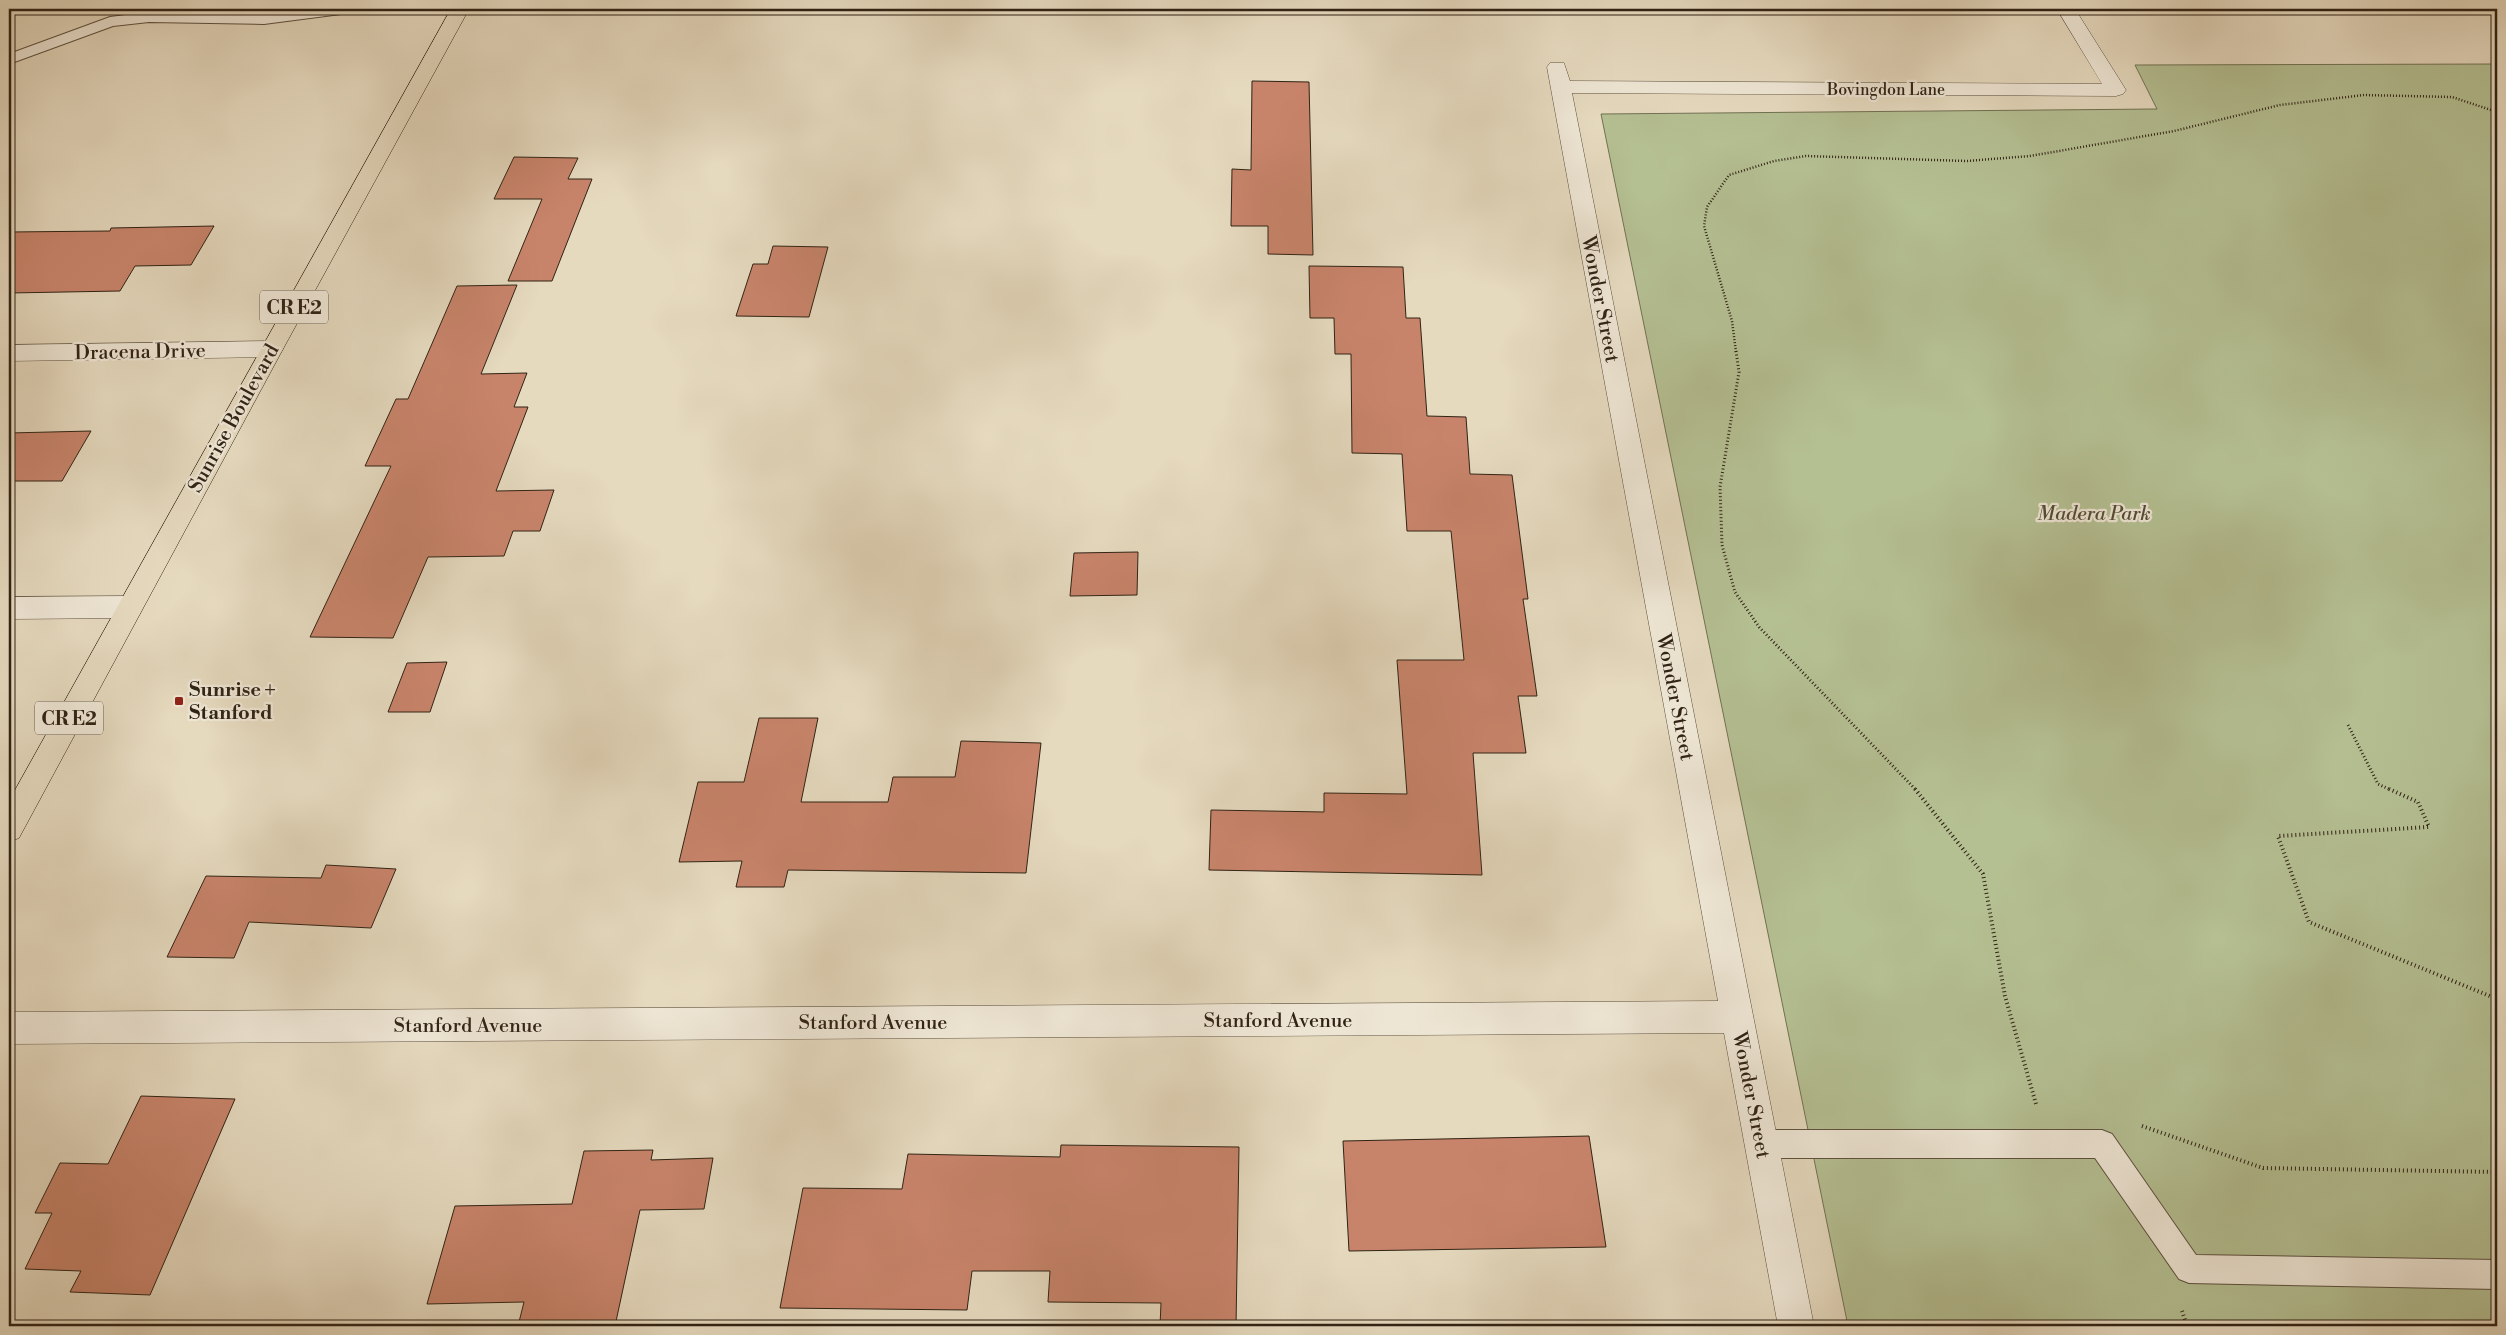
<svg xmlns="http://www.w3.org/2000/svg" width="2506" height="1335" font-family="'Libre Bodoni',serif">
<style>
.green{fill:#b4bf92;stroke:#727154}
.building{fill:#c8846b;stroke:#302315}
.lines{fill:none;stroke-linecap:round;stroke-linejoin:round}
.lane-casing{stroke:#5d503f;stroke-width:2}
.street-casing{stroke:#5d503f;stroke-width:1}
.primary-casing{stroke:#302315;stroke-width:1}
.path-far2{stroke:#302315;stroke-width:2.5;stroke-dasharray:1 2;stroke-linecap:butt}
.path-far1{stroke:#302315;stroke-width:3;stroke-dasharray:1 2.5;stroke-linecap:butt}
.path{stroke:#302315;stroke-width:4;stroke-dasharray:1 3;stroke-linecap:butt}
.lane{fill:#eee6d5;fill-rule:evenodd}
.street{fill:#eee6d5;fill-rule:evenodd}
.primary{fill:#e5d9be;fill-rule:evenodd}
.poi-dot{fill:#8f2418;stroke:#eee6d5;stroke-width:2}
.labels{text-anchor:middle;stroke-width:4.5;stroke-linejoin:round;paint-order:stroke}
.far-street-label{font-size:16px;fill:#302315;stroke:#eee6d5}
.shield{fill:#eee6d5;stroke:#695e4f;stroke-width:1}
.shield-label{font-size:19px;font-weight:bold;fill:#302315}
.street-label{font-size:20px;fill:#302315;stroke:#eee6d5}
.park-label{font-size:20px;font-style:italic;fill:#514a34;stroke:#eee6d5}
.poi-label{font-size:20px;font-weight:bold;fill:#302315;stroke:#eee6d5;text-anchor:start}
</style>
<rect width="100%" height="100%" fill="#e5d9be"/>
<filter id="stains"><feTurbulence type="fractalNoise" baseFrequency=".004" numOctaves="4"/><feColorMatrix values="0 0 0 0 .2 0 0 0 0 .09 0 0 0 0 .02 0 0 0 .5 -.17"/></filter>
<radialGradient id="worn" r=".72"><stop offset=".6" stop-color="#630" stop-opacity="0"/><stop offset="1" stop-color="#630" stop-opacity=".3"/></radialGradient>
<polygon class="green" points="2497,64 2497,1326 1848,1326 1601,114 2157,109 2135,65"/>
<g class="building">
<polygon points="1252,81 1309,82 1313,255 1268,254 1268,226 1231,226 1232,169 1251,170"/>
<polygon points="514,157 578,158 568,179 592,179 552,281 508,281 542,199 494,199"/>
<polygon points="214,226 191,265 135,266 120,291 9,293 9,232 110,231 111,228"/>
<polygon points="773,246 828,247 809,317 736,316 753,264 768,264"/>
<polygon points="1309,266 1403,267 1406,318 1420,318 1427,416 1466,417 1470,474 1512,475 1528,599 1523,599 1537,696 1518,696 1526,753 1473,753 1482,875 1209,870 1211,810 1324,812 1324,793 1407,794 1397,660 1464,660 1451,531 1407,531 1402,454 1352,453 1351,354 1335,354 1334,318 1310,318"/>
<polygon points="517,285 481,374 527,373 514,407 528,407 496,491 554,490 540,531 513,531 504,556 428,557 393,638 310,637 391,466 365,466 396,399 408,399 457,286"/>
<polygon points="91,431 62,481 9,481 9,433"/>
<polygon points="1138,552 1137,595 1070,596 1074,553"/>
<polygon points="447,662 430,712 388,712 407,663"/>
<polygon points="759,718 818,718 801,802 888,802 893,777 955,777 961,741 1041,743 1026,873 788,870 784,887 736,887 742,861 679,862 698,782 744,782"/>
<polygon points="326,865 396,869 371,928 249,922 234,958 167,957 206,876 321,878"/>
<polygon points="141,1096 235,1099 150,1295 70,1292 81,1271 25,1269 52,1213 35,1213 60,1163 108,1164"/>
<polygon points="1589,1136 1606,1247 1349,1251 1343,1141"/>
<polygon points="1061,1145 1239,1147 1236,1326 1160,1326 1161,1303 1048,1302 1050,1271 972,1271 967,1310 780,1308 803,1188 902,1189 908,1154 1060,1157"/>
<polygon points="653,1150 651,1160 713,1158 704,1209 640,1210 615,1326 518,1326 524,1302 427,1304 455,1206 572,1204 584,1151"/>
</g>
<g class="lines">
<g class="lane-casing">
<g id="lane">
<polygon points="307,9 349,9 341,14 264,24 149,22 113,26 9,64 9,54 110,17 149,12 264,14"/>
<polygon points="1761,1130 2102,1130 2112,1134 2196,1255 2497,1260 2497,1289 2189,1283 2179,1279 2095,1158 1761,1158 1751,1154 1747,1144 1751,1134"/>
</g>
</g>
<g class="street-casing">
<g id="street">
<polygon points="2057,9 2075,9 2126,90 2123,94 2116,96 1572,93 1814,1326 1778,1326 1724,1033 9,1044 9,1012 1718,1001 1547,67 1550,63 1564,63 1570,81 2102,84"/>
<polygon points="271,341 279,343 283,349 279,355 271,357 9,361 9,345"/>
<polygon points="130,596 139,599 143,607 139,615 130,618 9,619 9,597"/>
</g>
</g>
<g class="primary-casing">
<polygon id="primary" points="451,9 469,9 283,349 19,838 9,842 9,801"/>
</g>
<polyline class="path-far2" points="1736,352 1732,321 1704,226 1707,207 1729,175 1774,161 1806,156 1967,161 2030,156 2174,131 2280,105 2364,95 2452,97 2497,112"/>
<g class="path-far1">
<polyline points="1736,351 1739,372 1720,487 1722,545 1735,592 1759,627 1916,790"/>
<polyline points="2348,725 2378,784 2391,790"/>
</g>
<g class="path">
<polyline points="1915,789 1983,874 2005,996 2036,1104"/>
<polyline points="2389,789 2418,802 2429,827 2278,836 2309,922 2497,999"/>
<polyline points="2142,1126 2263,1168 2497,1172"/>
<polyline points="2182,1311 2187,1326"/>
</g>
<use href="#lane" class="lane"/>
<use href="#street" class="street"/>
<use href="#primary" class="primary"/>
</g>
<rect class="poi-dot" x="174" y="696" width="10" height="10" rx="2.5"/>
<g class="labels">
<g class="far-street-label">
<text x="1886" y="95">Bovingdon Lane</text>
</g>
<g class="shield">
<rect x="260" y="290.5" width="68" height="33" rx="4"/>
<rect x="35" y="701.5" width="68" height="33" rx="4"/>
</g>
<g class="shield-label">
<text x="294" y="314">CR E2</text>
<text x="69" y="725">CR E2</text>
</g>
<g class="street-label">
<text transform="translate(1601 299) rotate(79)" y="7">Wonder Street</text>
<text transform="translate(140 351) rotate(-1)" y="7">Dracena Drive</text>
<text transform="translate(233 418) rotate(-61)" y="7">Sunrise Boulevard</text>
<text transform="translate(1676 697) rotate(79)" y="7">Wonder Street</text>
<text x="1278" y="1027">Stanford Avenue</text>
<text x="873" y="1029">Stanford Avenue</text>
<text x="468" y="1032">Stanford Avenue</text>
<text transform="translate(1752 1095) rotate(79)" y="7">Wonder Street</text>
</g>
<g class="park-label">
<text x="2094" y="520">Madera Park</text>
</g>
<g class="poi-label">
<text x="189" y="696">Sunrise +<tspan x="189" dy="23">Stanford</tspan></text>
</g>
</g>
<rect width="2506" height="1335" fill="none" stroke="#e5d9be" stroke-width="30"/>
<rect x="10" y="10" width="2486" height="1315" fill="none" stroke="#302315" stroke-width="2.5"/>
<rect x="15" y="15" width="2476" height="1305" fill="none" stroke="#302315"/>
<rect width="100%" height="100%" filter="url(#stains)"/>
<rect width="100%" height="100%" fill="url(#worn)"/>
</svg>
